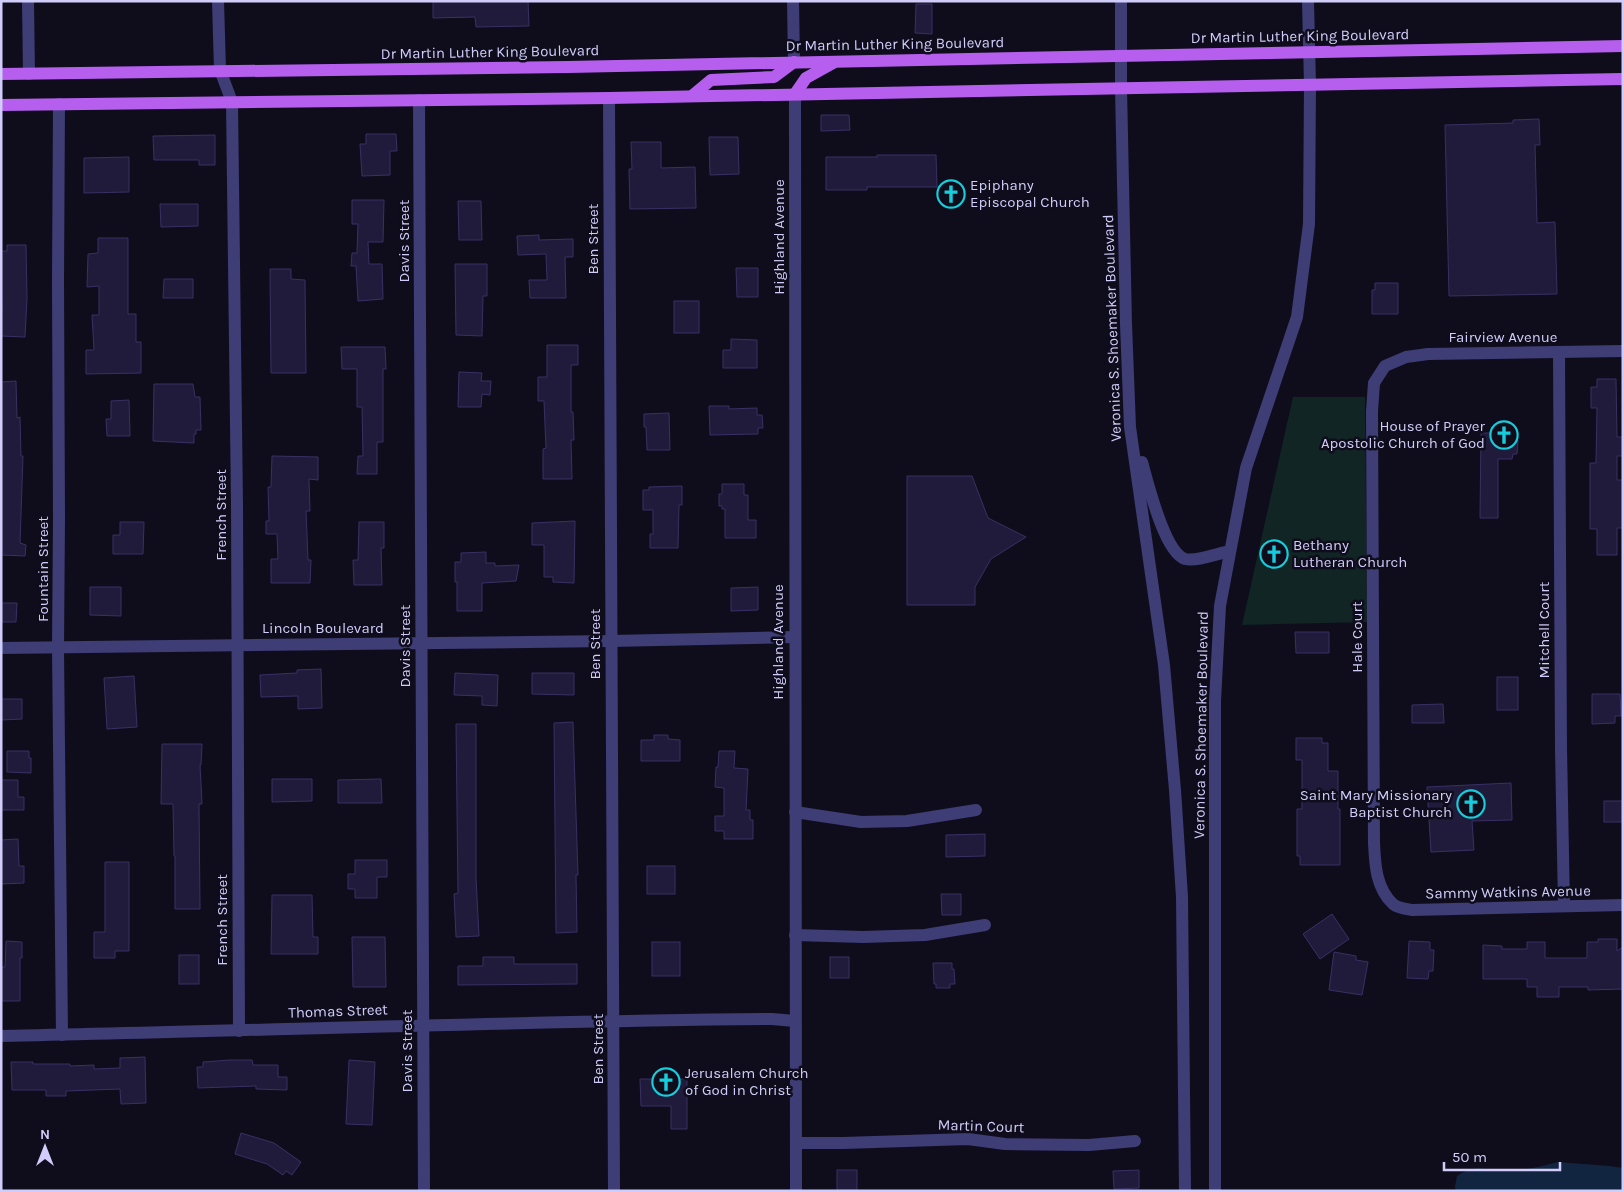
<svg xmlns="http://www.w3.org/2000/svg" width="1624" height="1192" font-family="Karla,sans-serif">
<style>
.green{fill:#112524}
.water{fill:#122540}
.building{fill:#211b3b;stroke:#393064}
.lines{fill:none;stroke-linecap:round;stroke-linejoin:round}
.minor{stroke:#3e3d76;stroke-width:12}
.major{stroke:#b65fef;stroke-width:12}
.labels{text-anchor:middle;stroke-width:5;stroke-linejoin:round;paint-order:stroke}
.street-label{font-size:15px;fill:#d1cdfa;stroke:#0f0d1c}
.poi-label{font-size:15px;fill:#d1cdfa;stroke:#0f0d1c;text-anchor:start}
</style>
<rect width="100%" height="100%" fill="#0f0d1c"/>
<polygon class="green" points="1293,397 1365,397 1367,622 1242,625"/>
<path class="water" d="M1558,1162L1609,1166L1623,1168V1191H1456L1455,1187L1457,1176C1478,1162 1485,1172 1507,1171C1524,1171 1542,1166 1558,1162Z"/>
<g class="building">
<polygon points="433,1 528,1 529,26 476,27 475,17 433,18"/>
<polygon points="916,4 932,4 932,34 915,33"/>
<polygon points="821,115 849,115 850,130 821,131"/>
<polygon points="1539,119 1540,145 1535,145 1537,223 1555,222 1557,294 1449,296 1445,125 1513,123 1513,120"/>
<polygon points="366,134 396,134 397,151 390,151 390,175 362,176 360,144 366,144"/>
<polygon points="215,135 215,165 199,165 199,160 154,160 153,136"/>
<polygon points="709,137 738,137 739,174 710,175"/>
<polygon points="631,142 661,142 661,168 695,167 696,208 630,209 629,169 632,169"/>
<polygon points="877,155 936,155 937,187 867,187 867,190 826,190 826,157 877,157"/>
<polygon points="129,157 129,192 84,193 84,158"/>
<polygon points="352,200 384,200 383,242 368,242 369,264 382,264 383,299 358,301 356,266 351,266 352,253 357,253 358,224 352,224"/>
<polygon points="458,201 481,201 482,240 459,240"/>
<polygon points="160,204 198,204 198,226 161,227"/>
<polygon points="539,235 539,240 573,239 573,257 565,257 566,298 530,298 529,280 547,280 546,254 518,255 517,236"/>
<polygon points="98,238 128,238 128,314 136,314 136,342 141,342 141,373 86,374 86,350 94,350 92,315 99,315 99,286 87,287 88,254 98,253"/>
<polygon points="7,245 26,245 27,298 25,337 1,336 1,312 2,312 1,251 7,251"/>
<polygon points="455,264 487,264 487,296 483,296 482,336 456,335"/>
<polygon points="736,268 758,268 758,297 737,297"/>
<polygon points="270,269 291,269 291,279 305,280 306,373 271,373"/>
<polygon points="164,279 193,279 193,298 163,298"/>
<polygon points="1375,283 1398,283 1398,314 1372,314 1372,290 1375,290"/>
<rect x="674" y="301" width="25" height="32"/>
<polygon points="731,339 757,340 757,368 723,368 723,350 731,350"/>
<polygon points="547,345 578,345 578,365 571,365 571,412 573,412 574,440 571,440 572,479 543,479 543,449 546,448 544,401 538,401 538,377 547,377"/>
<polygon points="341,347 385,347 386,369 383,369 383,442 377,442 377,474 357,474 358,456 363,456 362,407 357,407 357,369 342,369"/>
<polygon points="459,372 482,373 481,381 491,381 490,395 482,394 481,407 458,407"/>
<polygon points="1597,379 1616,379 1617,437 1623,437 1623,456 1617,456 1617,480 1623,480 1623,528 1617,528 1617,555 1597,555 1597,529 1590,529 1590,463 1596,463 1597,408 1591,408 1591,387 1597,387"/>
<polygon points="16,381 17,418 20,417 21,456 23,456 20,543 26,545 25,556 1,555 1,382"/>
<polygon points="154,384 193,384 195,397 200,397 201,430 196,430 196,434 194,434 194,443 153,441"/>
<polygon points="129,400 130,436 107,436 106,419 111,419 111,401"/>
<polygon points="709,406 729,406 729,409 757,408 757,415 762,415 763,428 758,428 758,434 710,435"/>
<polygon points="669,413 670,450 647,450 646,427 644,427 644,414"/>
<polygon points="1481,433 1513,433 1513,440 1518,440 1517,454 1513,454 1512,459 1498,459 1498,518 1480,518"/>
<polygon points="272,456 318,457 318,480 309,479 310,511 306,511 308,560 311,560 310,583 271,583 271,559 278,559 277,534 266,534 266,521 269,521 268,487 271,487"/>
<polygon points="907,476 972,476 988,518 1026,537 991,559 975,587 975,605 907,605"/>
<polygon points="722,484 744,484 744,495 748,495 748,520 756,520 756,538 725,538 725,509 722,509 722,506 719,506 719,494 722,494"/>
<polygon points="682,486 682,505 679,505 678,548 650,548 650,534 653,534 653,510 643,510 643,490 649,490 649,487"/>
<polygon points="575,521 574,583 553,582 553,577 544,577 544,545 532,545 532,523"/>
<polygon points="120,522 144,522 143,554 113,554 113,535 120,535"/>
<polygon points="359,522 384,522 384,548 381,548 382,585 354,585 353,560 358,560"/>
<polygon points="486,552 486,563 495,563 495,566 519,565 516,581 482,583 482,611 457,611 457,582 455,582 455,562 461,562 461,553"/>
<polygon points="90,587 121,587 121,616 90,615"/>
<polygon points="758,587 758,610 731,611 731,588"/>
<polygon points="1,603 17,603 16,622 1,622"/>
<polygon points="1295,632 1329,632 1329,653 1296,653"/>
<polygon points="321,669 322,708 298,709 298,696 261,697 260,675 297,673 297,670"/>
<polygon points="455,673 498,675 497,706 482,705 482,696 454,695"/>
<polygon points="532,673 574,673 574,695 532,694"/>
<polygon points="134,676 137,727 107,729 104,678"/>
<rect x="1497" y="677" width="21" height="33"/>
<polygon points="1592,694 1620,694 1621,716 1615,716 1615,723 1592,724"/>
<polygon points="1,699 22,699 22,719 1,720"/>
<polygon points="1443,704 1444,723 1412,723 1412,705"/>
<polygon points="573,722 578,875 576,875 577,932 556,933 554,723"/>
<polygon points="456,724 476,724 476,878 479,936 456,937 454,894 458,893"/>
<polygon points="654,735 668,735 668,739 680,740 680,761 641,761 641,740 654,740"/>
<polygon points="1296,738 1322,738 1322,743 1328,743 1328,771 1338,771 1338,809 1340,809 1340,865 1300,865 1300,856 1297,856 1297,809 1302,809 1302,760 1296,760"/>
<polygon points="162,744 202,744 201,765 200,765 202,804 199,804 200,909 175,909 175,856 174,856 173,804 161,804"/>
<polygon points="7,751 29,751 29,758 31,758 31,773 7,772"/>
<polygon points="719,751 735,751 734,768 748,769 746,810 750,810 750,820 753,820 753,839 724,839 724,831 715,831 715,816 724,816 724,788 715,787 716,767 718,767"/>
<polygon points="272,779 312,779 312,801 272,802"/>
<polygon points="381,779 382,803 338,803 338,780"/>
<polygon points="1,780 18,780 18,797 24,797 24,810 1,810"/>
<polygon points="1511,783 1512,820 1472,821 1474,850 1431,852 1427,787"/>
<rect x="1604" y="801" width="19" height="21"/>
<polygon points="985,834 985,856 946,857 946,835"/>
<polygon points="18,839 19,866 24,866 24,883 1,884 1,840"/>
<polygon points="355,860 387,860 387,877 377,877 377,898 355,898 355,889 348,889 348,874 355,874"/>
<polygon points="105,862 129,862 129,951 115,951 115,958 94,958 94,932 105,932"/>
<rect x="647" y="866" width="28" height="28"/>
<polygon points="941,894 961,894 961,915 942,915"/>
<polygon points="272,895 312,895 313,937 318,937 318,954 271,954"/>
<polygon points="1332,914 1349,939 1320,959 1303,934"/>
<polygon points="352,937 385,937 386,987 353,987"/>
<polygon points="1598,939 1617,939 1617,951 1623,947 1623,989 1588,990 1588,987 1559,987 1559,997 1537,997 1537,987 1527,987 1527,979 1483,979 1483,945 1502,946 1502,949 1527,949 1527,942 1545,942 1545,958 1587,958 1587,942 1598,942"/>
<polygon points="6,941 22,942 22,958 20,958 20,1001 1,1001 1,967 5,967"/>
<polygon points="1409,941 1430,942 1430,950 1434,950 1433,971 1429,971 1428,979 1407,978"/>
<rect x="652" y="942" width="28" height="34"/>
<polygon points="1334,952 1356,956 1356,960 1368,962 1362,995 1329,990"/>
<rect x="179" y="955" width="20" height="29"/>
<polygon points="483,957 514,957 514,964 577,964 577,984 458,985 458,966 483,966"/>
<rect x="830" y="957" width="19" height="21"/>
<polygon points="933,963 952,963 952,969 954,969 955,984 950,984 950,988 936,988 936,984 934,984"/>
<polygon points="145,1057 146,1103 121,1104 120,1089 66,1091 66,1096 46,1096 46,1090 12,1090 11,1062 33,1062 33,1064 70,1064 70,1066 94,1065 94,1069 120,1068 120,1058"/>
<polygon points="230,1060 252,1060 253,1065 278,1065 278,1077 287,1077 287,1090 256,1089 256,1086 198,1088 197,1067 203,1067 203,1062"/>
<polygon points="349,1060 375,1062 372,1125 346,1124"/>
<polygon points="640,1079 687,1079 687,1129 671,1129 671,1106 641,1106"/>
<polygon points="241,1133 274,1143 301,1162 292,1175 286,1171 283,1175 267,1164 235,1154"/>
<rect x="837" y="1170" width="20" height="21"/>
<polygon points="1139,1170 1139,1188 1114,1189 1113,1171"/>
</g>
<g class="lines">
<g class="minor">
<polyline points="28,1 29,74"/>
<polyline points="218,1 220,70 232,102 237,504 239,1031"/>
<polyline points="793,1 794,62"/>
<polyline points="1121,1 1121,88 1126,324 1130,427 1164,665 1175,790 1182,897 1185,1191"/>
<polyline points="795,94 796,1191"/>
<polyline points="609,98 614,1191"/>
<polyline points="419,100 424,1191"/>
<polyline points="59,104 58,281 59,518 58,648 62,1035"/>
<path d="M1623,351L1428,354L1406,357L1385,366L1374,383L1372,411L1374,843C1375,865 1376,888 1393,904C1397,908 1406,909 1412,910L1623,905"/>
<polyline points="1559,353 1561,749 1564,906"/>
<path d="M1142,462C1148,483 1164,552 1185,559C1196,562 1219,553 1230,551"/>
<polyline points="1,648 611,641 795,637"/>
<polyline points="795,812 861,822 907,821 976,810"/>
<polyline points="795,935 863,937 925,935 985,925"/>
<path d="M1,1036C258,1031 515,1021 772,1019L795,1021"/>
<polyline points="796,1143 843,1143 968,1139 1005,1144 1089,1145 1135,1141"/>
<polyline points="1215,1191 1215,701 1220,606 1246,468 1297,317 1309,224 1310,85 1308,1"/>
</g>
<g class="major">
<polyline points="1,74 568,67 1623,46"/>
<polyline points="795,94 806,78 833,63"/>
<polyline points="693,95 711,80 774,77 794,62"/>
<polyline points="1,105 609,98 1623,79"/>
</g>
</g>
<defs>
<g id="church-ring" transform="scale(1.4375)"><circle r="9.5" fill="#0f0d1c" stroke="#16cddc" stroke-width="1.5"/><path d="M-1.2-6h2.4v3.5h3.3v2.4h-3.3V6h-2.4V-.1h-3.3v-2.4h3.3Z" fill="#16cddc"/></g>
</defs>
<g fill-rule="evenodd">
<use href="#church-ring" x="951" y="194"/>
<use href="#church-ring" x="1504" y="435"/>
<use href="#church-ring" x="1274" y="554"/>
<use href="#church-ring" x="1471" y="804"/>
<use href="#church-ring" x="666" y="1082"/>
</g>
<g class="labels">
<g class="street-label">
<text transform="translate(1300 36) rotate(-1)" y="5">Dr Martin Luther King Boulevard</text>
<text transform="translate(895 44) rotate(-1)" y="5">Dr Martin Luther King Boulevard</text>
<text transform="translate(490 52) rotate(-1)" y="5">Dr Martin Luther King Boulevard</text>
<text transform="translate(779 237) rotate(-90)" y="5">Highland Avenue</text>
<text transform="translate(593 239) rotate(-90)" y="5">Ben Street</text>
<text transform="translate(404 241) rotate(-90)" y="5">Davis Street</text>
<text transform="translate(1112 328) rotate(-92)" y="5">Veronica S. Shoemaker Boulevard</text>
<text x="1503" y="342">Fairview Avenue</text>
<text transform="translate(221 515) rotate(-90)" y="5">French Street</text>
<text transform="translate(43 569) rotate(-90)" y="5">Fountain Street</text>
<text x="323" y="633">Lincoln Boulevard</text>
<text transform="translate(1544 630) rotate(-90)" y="5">Mitchell Court</text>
<text transform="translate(1357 637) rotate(-90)" y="5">Hale Court</text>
<text transform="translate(778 642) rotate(-90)" y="5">Highland Avenue</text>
<text transform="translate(595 644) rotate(-90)" y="5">Ben Street</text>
<text transform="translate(405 646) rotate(-90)" y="5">Davis Street</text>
<text transform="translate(1201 725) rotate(-89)" y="5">Veronica S. Shoemaker Boulevard</text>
<text transform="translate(1508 892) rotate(-1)" y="5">Sammy Watkins Avenue</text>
<text transform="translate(222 920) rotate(-90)" y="5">French Street</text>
<text transform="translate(338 1011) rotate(-2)" y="5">Thomas Street</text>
<text transform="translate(598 1049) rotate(-90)" y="5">Ben Street</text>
<text transform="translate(407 1051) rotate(-90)" y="5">Davis Street</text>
<text transform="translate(981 1126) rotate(2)" y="5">Martin Court</text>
</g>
<g class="poi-label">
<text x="970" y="190">Epiphany<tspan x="970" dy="17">Episcopal Church</tspan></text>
<text x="1485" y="431" text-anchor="end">House of Prayer<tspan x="1485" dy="17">Apostolic Church of God</tspan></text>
<text x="1293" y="550">Bethany<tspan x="1293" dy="17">Lutheran Church</tspan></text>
<text x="1452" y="800" text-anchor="end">Saint Mary Missionary<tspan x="1452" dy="17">Baptist Church</tspan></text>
<text x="685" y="1078">Jerusalem Church<tspan x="685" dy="17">of God in Christ</tspan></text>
</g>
</g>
<rect width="1624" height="1192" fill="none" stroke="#d1cdfa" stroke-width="5"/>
<g transform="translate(45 1147)" stroke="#0f0d1c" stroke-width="4" paint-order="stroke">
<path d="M0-4L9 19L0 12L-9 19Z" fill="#d1cdfa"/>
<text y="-8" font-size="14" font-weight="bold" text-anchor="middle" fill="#d1cdfa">N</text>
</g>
<path d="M1444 1162v8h116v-8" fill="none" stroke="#d1cdfa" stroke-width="2.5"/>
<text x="1452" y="1162" font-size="15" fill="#d1cdfa" stroke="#0f0d1c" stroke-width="4" paint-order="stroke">50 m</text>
</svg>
